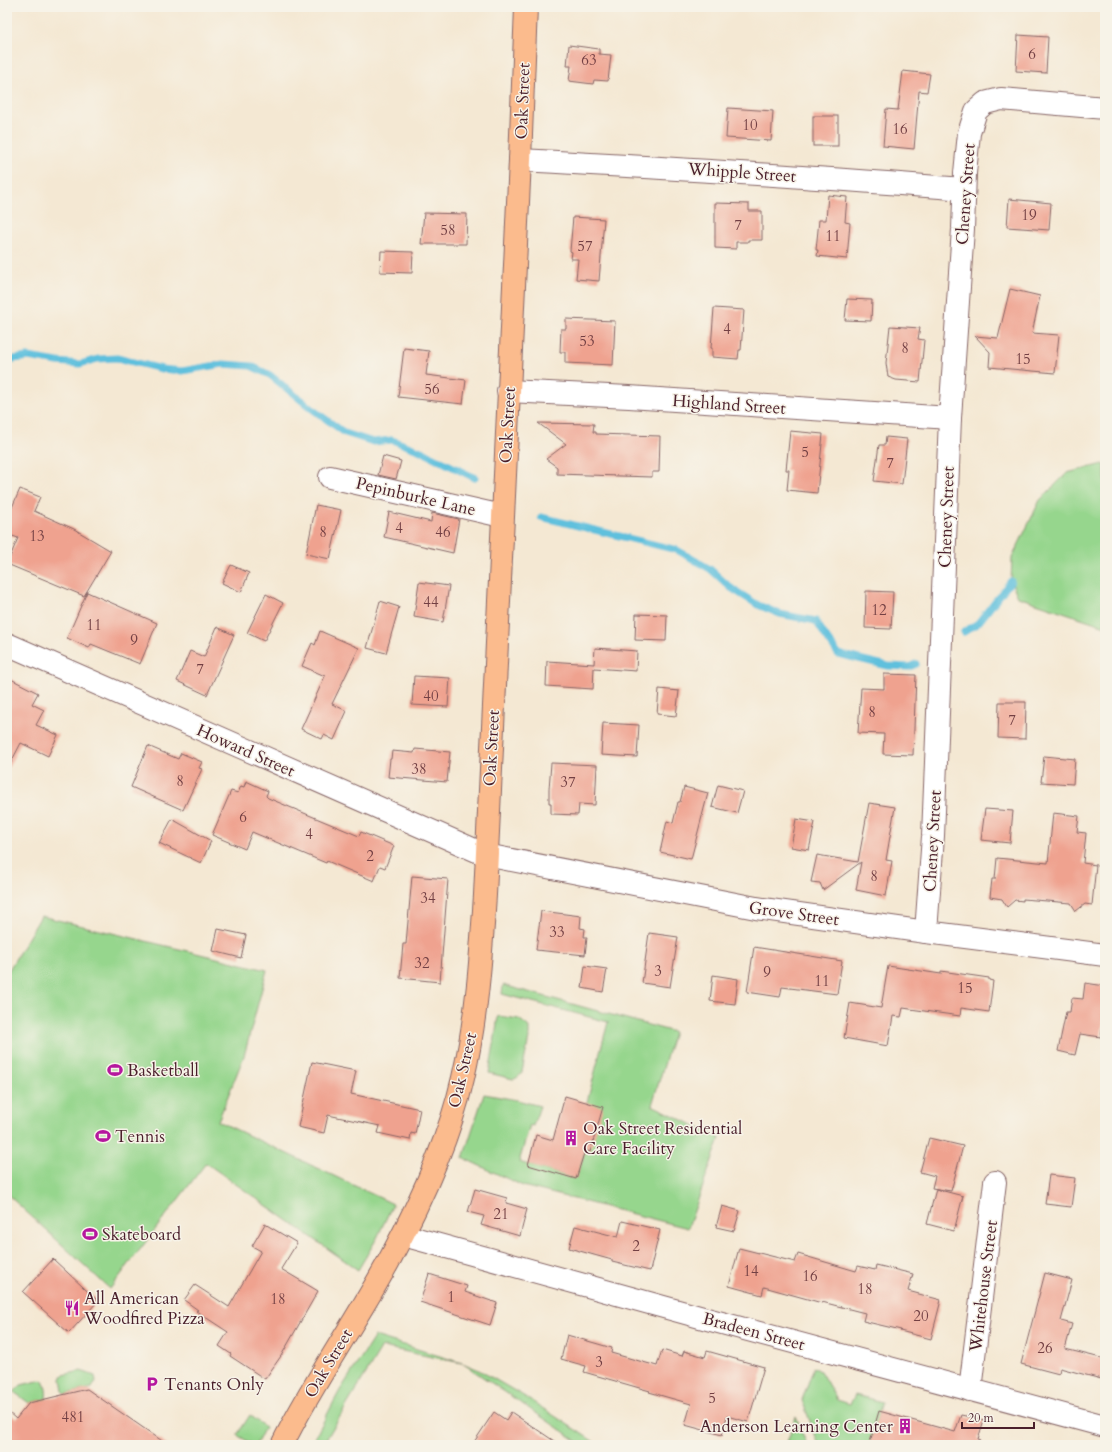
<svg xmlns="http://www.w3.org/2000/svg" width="1112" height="1452" font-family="Cardo,serif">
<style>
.green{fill:#96d68d;stroke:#707a5c}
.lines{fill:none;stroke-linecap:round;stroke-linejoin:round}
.stream{stroke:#5fc0dd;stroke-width:7}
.building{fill:#efa28f}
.minor-casing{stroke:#866566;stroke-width:24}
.major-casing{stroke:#866566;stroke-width:24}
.minor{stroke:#fff;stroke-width:22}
.major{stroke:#fbbb8d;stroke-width:22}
.labels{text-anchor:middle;stroke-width:3;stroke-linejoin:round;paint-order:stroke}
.number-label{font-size:15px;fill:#734044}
.street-label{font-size:17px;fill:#4a1f2b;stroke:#f7f3e8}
.poi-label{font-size:17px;fill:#4a1f2b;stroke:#f7f3e8;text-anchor:start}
</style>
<rect width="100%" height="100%" fill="#f7f3e8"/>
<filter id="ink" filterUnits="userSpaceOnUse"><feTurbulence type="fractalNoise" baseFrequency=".025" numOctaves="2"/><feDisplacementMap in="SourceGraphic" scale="8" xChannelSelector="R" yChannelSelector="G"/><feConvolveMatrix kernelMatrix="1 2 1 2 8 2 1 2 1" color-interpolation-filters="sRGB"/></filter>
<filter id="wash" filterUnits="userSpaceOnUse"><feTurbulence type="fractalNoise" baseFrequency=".012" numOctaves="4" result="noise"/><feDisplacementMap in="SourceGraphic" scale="16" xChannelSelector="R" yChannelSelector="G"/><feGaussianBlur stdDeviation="0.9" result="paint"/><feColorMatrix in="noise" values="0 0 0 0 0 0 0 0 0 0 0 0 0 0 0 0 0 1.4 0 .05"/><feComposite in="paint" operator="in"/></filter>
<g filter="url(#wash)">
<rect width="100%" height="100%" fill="#f4e8d3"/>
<g class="green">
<polygon points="1103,464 1105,465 1105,626 1018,597 1011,581 1012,558 1040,500 1067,473"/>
<polygon points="41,916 267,970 244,1056 218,1121 393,1204 377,1238 358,1270 206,1163 110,1289 7,1194 7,973"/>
<polygon points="503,985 674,1032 652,1105 720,1138 688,1228 523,1186 463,1158 484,1094 517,1100 540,1106 533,1126 530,1125 519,1162 576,1179 585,1150 589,1151 587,1102 608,1022 502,994"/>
<path d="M498,1016L519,1019L529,1027V1038L522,1072C520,1076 518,1078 513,1079L489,1073L494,1044Z"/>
<polygon points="375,1336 462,1363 477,1369 527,1398 599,1445 583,1445 462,1363 382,1347 324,1443 321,1445 311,1445 339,1392"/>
<polygon points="814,1367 820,1371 837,1400 850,1404 855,1395 882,1402 869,1445 819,1445 802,1400"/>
<polygon points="81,1371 95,1376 96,1381 92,1388 65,1394 63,1391 61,1379 63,1375"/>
<path d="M42,1380C46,1385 47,1392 46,1399L29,1403L14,1392L21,1385Z"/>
<polygon points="250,1415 265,1427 256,1445 254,1445 237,1435"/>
<polygon points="796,1417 807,1445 786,1445"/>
</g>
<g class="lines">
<g class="stream">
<polyline points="7,360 28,357 58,362 80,364 98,359 117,358 162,369 182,371 223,364 251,366 270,375 312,409 345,433 373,442 392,440 421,451 475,478"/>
<polyline points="541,517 677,550 710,569 731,588 758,605 780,614 816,621 824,634 838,654 888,666 909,667 916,664"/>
<polyline points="964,632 978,623 1011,581"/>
</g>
</g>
<g id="blocks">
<g class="building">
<polygon points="1018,35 1048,37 1046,73 1016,71"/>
<polygon points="569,45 599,49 599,54 611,55 608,81 594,80 593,84 569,81 571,66 567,66"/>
<polygon points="903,71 930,74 927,92 919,91 914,149 883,146 886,109 898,110"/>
<polygon points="728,108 773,111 771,141 726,138"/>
<rect x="813" y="116" width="25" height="30"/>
<polygon points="828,195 847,197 845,222 850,223 847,259 817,256 818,250 816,250 819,220 826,220"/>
<polygon points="1009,199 1051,203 1049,230 1007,227"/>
<polygon points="715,203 749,204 749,211 762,211 762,240 748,240 748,242 736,242 736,249 715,248"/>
<polygon points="424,213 467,214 466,244 421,244"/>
<polygon points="573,217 604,219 599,281 576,279 578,259 571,259 572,252 570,251"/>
<polygon points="381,251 413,252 412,273 380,272"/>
<polygon points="1010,289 1040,296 1032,333 1059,335 1055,373 989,367 990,352 975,336 998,338"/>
<polygon points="847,299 872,300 871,321 845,320"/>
<polygon points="714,308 744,310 741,350 739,350 738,359 712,357 712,348 711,348"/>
<polygon points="566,319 615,321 613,365 565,363 565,352 560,352 561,329 566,329"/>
<polygon points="890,326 920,328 918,339 924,340 920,382 896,380 888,377 886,363"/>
<polygon points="404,348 429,351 426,375 466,380 463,404 398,397"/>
<polygon points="538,423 594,424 593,432 596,432 596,434 660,436 659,472 652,472 652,477 557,474 557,467 546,459 566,444"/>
<polygon points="790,431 823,434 817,493 787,490 789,470 786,470"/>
<polygon points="886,437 907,439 902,484 874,481 879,445 885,445"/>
<polygon points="383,456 401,461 396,479 378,475"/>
<polygon points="20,489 40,497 34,511 74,529 111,551 84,596 7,564 18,538 7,534 7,519"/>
<polygon points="316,505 341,510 330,559 306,554"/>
<polygon points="389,512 431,522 432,513 459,519 453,553 384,537"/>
<polygon points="231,565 249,573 241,592 222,583"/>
<polygon points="419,582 449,586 443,622 414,617"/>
<polygon points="866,591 893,592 891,629 865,628"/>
<polygon points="87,592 157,623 140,664 91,644 89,648 67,638"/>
<polygon points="266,594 283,603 264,641 247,633"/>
<polygon points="380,601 399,607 386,653 367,648"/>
<polygon points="636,614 667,615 666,641 635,640"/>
<polygon points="217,627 234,635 207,695 177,681 190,651 204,657"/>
<polygon points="320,631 359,648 332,704 347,711 334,740 324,735 322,739 301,729 325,676 302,666 312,643 315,645"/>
<polygon points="595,648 637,651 636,671 594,668 593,689 546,686 547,661 594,664"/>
<polygon points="884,674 916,675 913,755 883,754 884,734 858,733 861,688 884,689"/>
<polygon points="414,676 450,678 448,707 412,705"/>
<polygon points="7,677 38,693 32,704 44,710 36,725 58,735 48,756 21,743 7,770"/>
<polygon points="659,689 679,691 676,716 657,714"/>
<polygon points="999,702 1026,702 1025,739 998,738"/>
<polygon points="603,723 639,725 637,757 601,755"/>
<polygon points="148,746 178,759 181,753 202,762 199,768 202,769 183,810 131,787"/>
<polygon points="415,749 450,752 447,782 388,777 390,759 391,759 392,751 414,753"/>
<polygon points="1044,756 1075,759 1073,784 1041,782"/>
<polygon points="551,763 597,765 595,805 579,804 578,815 551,814 551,803 549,803 549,789"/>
<polygon points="246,781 268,791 266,796 268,798 359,836 361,832 394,846 385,868 380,866 374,881 327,861 326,863 252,832 245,849 212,835 231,791 238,793 241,786 244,787"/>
<polygon points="718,785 743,791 737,813 712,807"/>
<polygon points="684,787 708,793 691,859 660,852 667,821 673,823 678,802 680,802"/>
<polygon points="869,803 895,807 886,860 892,861 886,896 856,890 861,862 823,890 820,883 811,882 817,855 858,862"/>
<polygon points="985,809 1013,811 1010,843 981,840"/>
<polygon points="1053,813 1079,816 1077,832 1086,833 1083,863 1096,865 1092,905 1085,904 1076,911 1071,903 1023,899 1023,901 1015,900 1007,907 1002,899 990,897 992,879 995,879 997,858 1048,863"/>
<polygon points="172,819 211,841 201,863 159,843"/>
<polygon points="796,819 815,822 809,850 791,847"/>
<polygon points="412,876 448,879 440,982 400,978 403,944 406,944"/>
<polygon points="541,911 581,916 580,928 585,929 584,937 587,937 585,955 536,950"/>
<polygon points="218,929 246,935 241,958 213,951"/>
<polygon points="649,933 678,937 670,987 642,983"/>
<polygon points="754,947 842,961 837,994 782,987 780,997 747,992"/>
<polygon points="585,966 607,969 603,992 582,988"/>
<polygon points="888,966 941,974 941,971 989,978 989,980 993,981 989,1012 961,1008 960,1016 903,1008 901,1017 893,1016 888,1046 844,1038 850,1003 881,1008"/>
<polygon points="713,975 738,979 735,1004 710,1001"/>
<polygon points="1085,983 1105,986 1105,1011 1101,1037 1080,1034 1075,1055 1058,1051 1066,1012 1070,1012 1072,998 1083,999"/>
<polygon points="312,1062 356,1071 351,1094 420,1109 415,1134 411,1133 410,1140 378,1133 380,1126 328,1115 324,1133 298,1127"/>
<polygon points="565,1096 603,1107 590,1152 585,1150 576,1179 528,1165 536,1135 553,1140"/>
<polygon points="929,1138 963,1146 951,1191 932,1188 935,1176 920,1172"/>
<polygon points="1049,1175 1075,1178 1071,1207 1045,1204"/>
<polygon points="475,1189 507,1198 506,1203 527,1209 520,1236 481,1225 484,1216 468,1212"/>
<polygon points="936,1189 963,1196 954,1231 927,1224"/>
<polygon points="722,1206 740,1211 734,1231 716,1227"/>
<polygon points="622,1221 660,1230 650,1271 612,1262 612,1260 569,1248 575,1226 618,1237"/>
<polygon points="265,1224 297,1243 281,1269 318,1291 281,1356 265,1379 230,1356 231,1354 219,1346 228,1332 196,1311 198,1310 184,1300 195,1285 229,1307 261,1251 252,1246"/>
<polygon points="739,1248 795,1262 798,1254 856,1271 858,1266 875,1270 876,1265 913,1274 908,1291 941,1300 931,1339 900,1331 901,1330 863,1321 865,1313 822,1302 822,1303 764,1287 762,1295 729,1286"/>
<polygon points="53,1259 98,1301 69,1333 23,1292"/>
<polygon points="1045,1273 1072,1280 1061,1321 1072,1324 1065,1349 1105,1359 1105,1380 1060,1368 1059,1374 1021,1364"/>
<polygon points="429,1274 467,1286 465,1292 497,1303 490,1325 420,1302"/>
<polygon points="567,1335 612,1348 611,1353 657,1366 662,1350 682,1356 684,1351 705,1357 707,1351 764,1367 748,1422 727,1416 722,1435 685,1425 691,1404 649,1392 650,1391 584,1372 586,1366 561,1359"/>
<polygon points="87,1389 168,1445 85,1445 82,1443 73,1445 7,1445 7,1411 16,1419 29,1403"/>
<polygon points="879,1411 955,1432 961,1415 984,1420 978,1439 981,1440 980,1445 869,1445"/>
<polygon points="494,1412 506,1420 511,1412 560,1445 472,1445"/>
</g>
</g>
</g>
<g filter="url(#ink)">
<use href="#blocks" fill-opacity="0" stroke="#866566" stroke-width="1"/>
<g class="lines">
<g class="minor-casing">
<g id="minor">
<path d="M520,160C668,168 816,177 964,189"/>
<polyline points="508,391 629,397 950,418"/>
<polyline points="330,477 502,516"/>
<polyline points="7,644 486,855 756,908 926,932 1105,955"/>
<polyline points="926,932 933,836 950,418 963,229 965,173 969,133 976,111 985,103 1001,99 1105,108"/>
<polyline points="403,1235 707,1319 1105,1426"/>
<polyline points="970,1390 995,1182"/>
</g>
</g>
<g class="major-casing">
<path id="major" d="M282,1445C314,1380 357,1321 391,1257C421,1201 449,1140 463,1078C477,1018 481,956 485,895L520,160L526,7"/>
</g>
<use href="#minor" class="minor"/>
<use href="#major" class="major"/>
</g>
</g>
<defs>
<g id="stadium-bare" transform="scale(1.2)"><path d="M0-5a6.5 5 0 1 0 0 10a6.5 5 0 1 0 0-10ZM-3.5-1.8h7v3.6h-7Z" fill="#b5179e" stroke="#f7f3e8" stroke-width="2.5" paint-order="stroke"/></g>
<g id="building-bare" transform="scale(1.2)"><path d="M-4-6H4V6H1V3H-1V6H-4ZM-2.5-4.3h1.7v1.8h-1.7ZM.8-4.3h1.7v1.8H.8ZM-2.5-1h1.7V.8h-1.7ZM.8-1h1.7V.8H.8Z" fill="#b5179e" stroke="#f7f3e8" stroke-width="2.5" paint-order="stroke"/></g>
<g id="restaurant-bare" transform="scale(1.2)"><path d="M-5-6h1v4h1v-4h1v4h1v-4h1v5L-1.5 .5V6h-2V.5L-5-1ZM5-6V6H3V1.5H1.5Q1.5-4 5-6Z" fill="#b5179e" stroke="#f7f3e8" stroke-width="2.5" paint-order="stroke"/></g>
<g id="parking-bare" transform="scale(1.2)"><path d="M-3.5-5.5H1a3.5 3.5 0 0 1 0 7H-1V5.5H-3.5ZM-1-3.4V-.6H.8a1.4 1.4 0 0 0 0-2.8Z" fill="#b5179e" stroke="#f7f3e8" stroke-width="2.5" paint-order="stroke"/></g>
</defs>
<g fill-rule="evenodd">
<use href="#stadium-bare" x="115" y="1070"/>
<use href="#stadium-bare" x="103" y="1136"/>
<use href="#building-bare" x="571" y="1138"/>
<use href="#stadium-bare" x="90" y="1234"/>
<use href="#restaurant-bare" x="72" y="1308"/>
<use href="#parking-bare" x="152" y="1384"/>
<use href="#building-bare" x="905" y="1426"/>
</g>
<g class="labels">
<g class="number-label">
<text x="1032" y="59">6</text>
<text x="589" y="65">63</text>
<text x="750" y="130">10</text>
<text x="900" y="134">16</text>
<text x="1029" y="220">19</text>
<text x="738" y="230">7</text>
<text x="448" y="235">58</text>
<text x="833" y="241">11</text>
<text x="585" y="251">57</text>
<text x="727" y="334">4</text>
<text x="587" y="346">53</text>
<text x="905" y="353">8</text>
<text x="1023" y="364">15</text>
<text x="432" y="394">56</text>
<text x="805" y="457">5</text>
<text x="890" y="468">7</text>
<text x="399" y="533">4</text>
<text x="323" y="537">8</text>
<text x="443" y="537">46</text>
<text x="37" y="541">13</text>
<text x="431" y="607">44</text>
<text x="879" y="615">12</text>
<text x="94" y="630">11</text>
<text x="134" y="645">9</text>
<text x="200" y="674">7</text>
<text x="431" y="701">40</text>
<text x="872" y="717">8</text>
<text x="1012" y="725">7</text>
<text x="419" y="774">38</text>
<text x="180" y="786">8</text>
<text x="568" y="787">37</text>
<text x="243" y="822">6</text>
<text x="309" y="839">4</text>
<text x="370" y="861">2</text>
<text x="874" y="881">8</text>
<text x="428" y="903">34</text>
<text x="557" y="937">33</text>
<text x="422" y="968">32</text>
<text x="658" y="976">3</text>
<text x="767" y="977">9</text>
<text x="822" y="986">11</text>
<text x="965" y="993">15</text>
<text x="501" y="1219">21</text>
<text x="636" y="1251">2</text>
<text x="751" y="1276">14</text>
<text x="810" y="1281">16</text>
<text x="865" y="1294">18</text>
<text x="451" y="1302">1</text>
<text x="278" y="1304">18</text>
<text x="921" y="1321">20</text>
<text x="1045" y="1353">26</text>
<text x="599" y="1367">3</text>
<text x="712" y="1403">5</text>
<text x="73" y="1422">481</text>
</g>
<g class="street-label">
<text transform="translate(522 101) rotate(-88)" y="6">Oak Street</text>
<text transform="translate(742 172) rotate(4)" y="6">Whipple Street</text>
<text transform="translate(965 194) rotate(-86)" y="6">Cheney Street</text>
<text transform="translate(729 404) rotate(4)" y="6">Highland Street</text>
<text transform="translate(507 425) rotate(-87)" y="6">Oak Street</text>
<text transform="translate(416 496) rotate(13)" y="6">Pepinburke Lane</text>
<text transform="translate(946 517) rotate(-88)" y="6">Cheney Street</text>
<text transform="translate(491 748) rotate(-87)" y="6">Oak Street</text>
<text transform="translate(246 750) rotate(24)" y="6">Howard Street</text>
<text transform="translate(932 841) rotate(-87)" y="6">Cheney Street</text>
<text transform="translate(794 913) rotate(8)" y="6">Grove Street</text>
<text transform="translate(462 1070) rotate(-77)" y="6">Oak Street</text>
<text transform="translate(983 1286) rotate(-83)" y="6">Whitehouse Street</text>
<text transform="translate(754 1331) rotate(15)" y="6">Bradeen Street</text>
<text transform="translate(328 1363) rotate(-59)" y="6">Oak Street</text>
</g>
<g class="poi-label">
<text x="127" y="1076">Basketball</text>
<text x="583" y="1134">Oak Street Residential<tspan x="583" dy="20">Care Facility</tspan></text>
<text x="115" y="1142">Tennis</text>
<text x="102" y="1240">Skateboard</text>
<text x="84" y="1304">All American<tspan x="84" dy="20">Woodfired Pizza</tspan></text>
<text x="164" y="1390">Tenants Only</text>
<text x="893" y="1432" text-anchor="end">Anderson Learning Center</text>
</g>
</g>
<rect width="1112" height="1452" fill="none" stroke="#f7f3e8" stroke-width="24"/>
<path d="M962 1422v6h72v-6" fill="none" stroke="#4a1f2b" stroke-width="2"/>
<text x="968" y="1422" font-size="12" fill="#4a1f2b" stroke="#f7f3e8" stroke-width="3" paint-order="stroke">20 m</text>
</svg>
